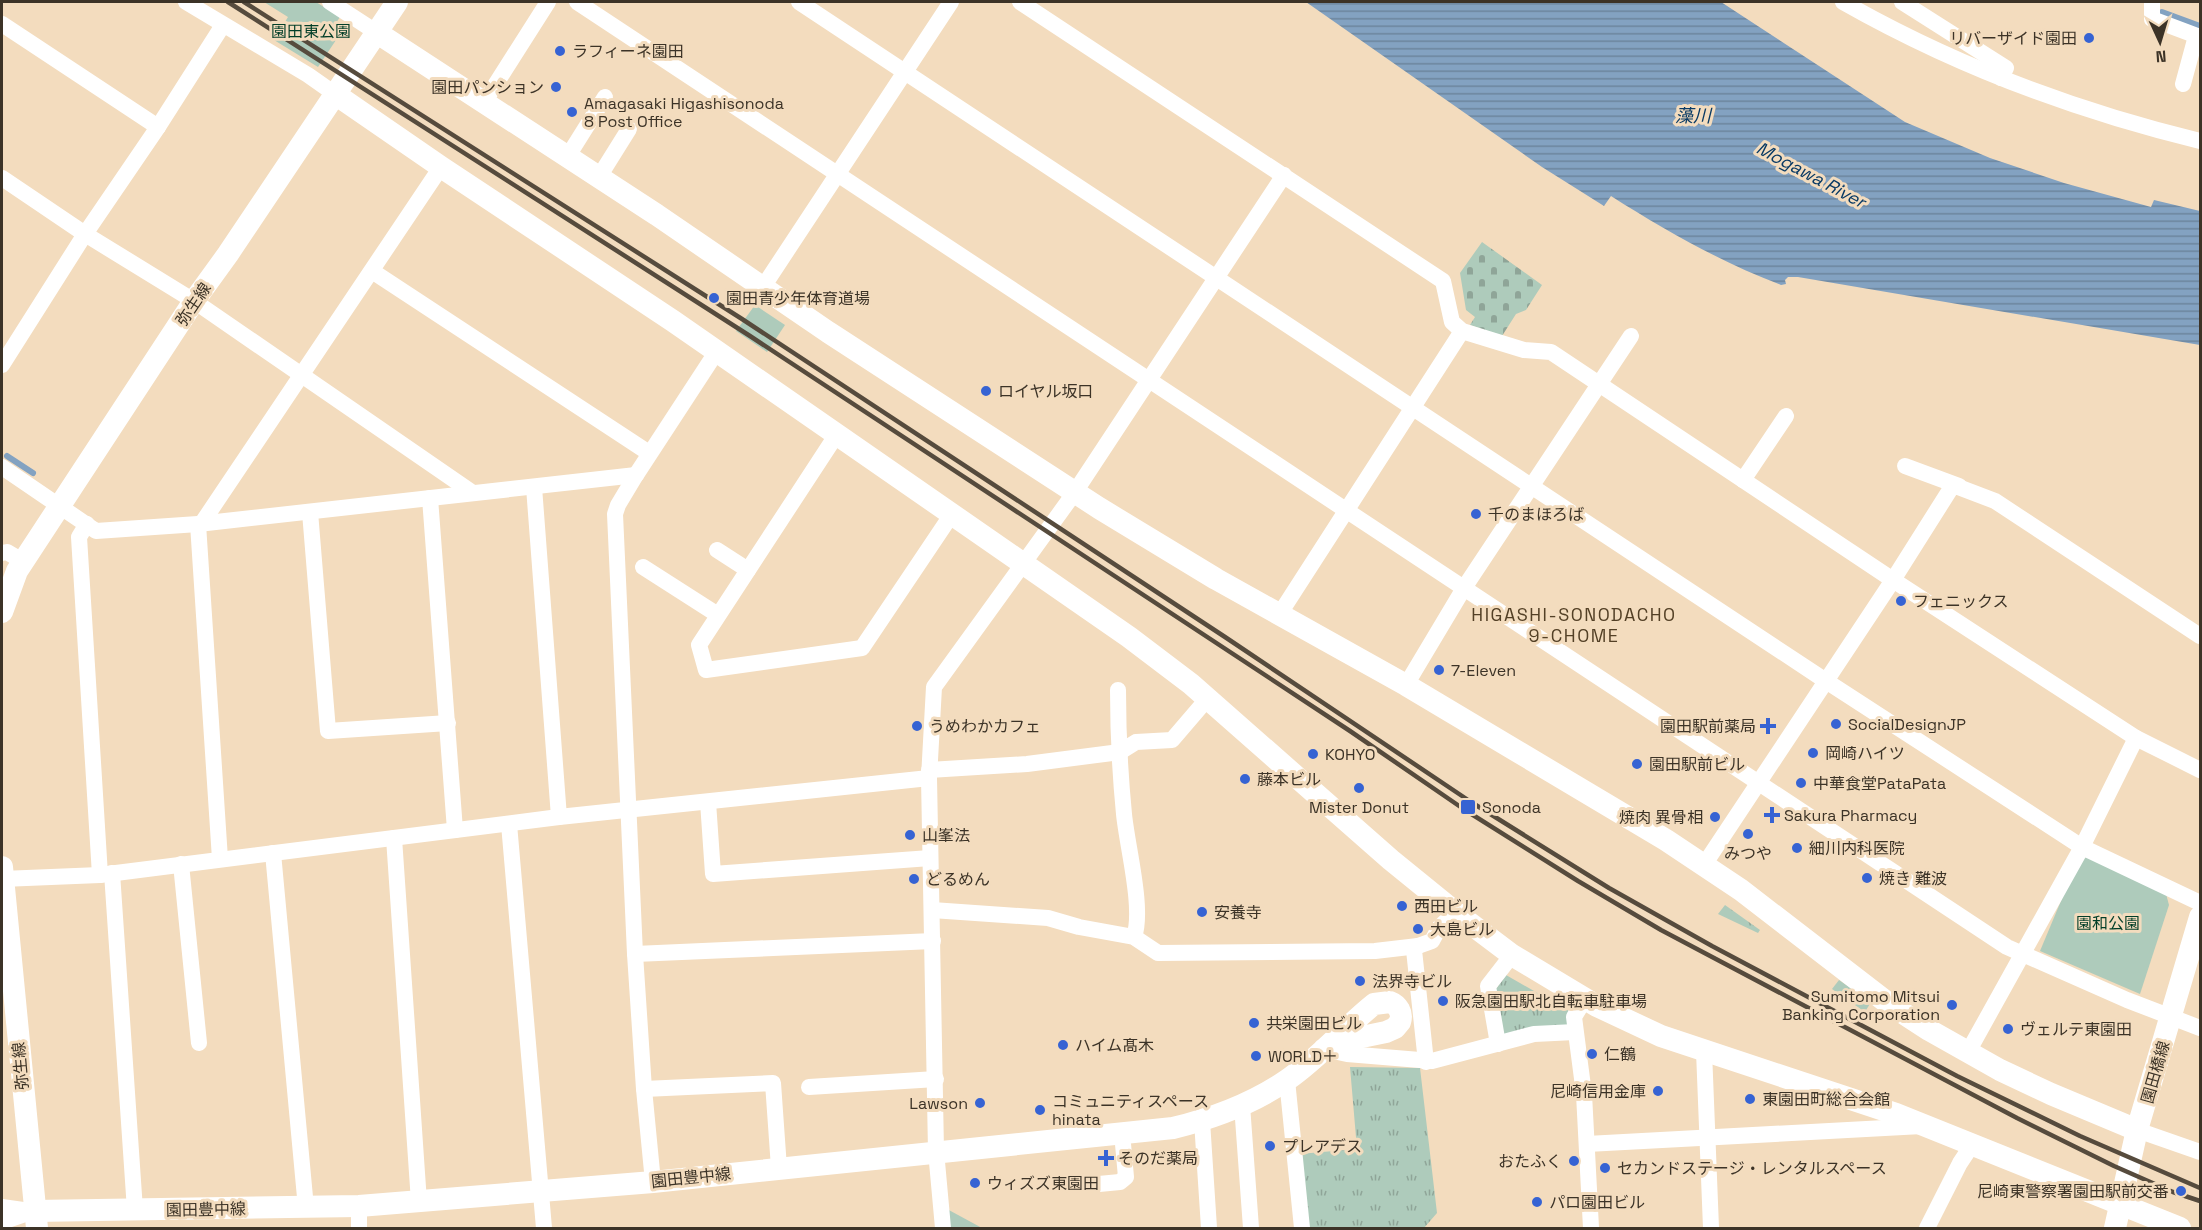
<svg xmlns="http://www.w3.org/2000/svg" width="2202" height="1230" font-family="'Space Grotesk','Noto Sans JP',sans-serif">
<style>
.grass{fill:url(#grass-tufts)}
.cemetery{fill:url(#cemetery-stones)}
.park{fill:#aecbbb}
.water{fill:url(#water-rules)}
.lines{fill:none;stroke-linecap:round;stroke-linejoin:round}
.stream{stroke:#83a2c1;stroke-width:6}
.street{stroke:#fff;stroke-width:16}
.secondary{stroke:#fff;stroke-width:22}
.rail{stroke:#564b3d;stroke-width:4.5}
.poi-dot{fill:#3663d3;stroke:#f3dcbe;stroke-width:2}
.labels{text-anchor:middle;stroke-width:6;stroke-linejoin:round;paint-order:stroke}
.park-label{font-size:16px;fill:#023e28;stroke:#f3dcbe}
.poi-label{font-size:16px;fill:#3c3327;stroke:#f3dcbe;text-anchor:start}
.street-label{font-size:16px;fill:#3c3327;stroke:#f3dcbe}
.water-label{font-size:18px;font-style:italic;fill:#093a64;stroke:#f3dcbe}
.neighbourhood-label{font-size:18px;letter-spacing:1.5px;fill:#534026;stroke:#f3dcbe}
</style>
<defs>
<pattern id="grass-tufts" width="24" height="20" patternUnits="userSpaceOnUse" patternTransform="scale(1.5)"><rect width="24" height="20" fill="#aecbbb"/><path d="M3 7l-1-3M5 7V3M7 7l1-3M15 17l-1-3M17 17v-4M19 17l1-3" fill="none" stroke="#8fa598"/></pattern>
<pattern id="cemetery-stones" width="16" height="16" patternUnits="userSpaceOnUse" patternTransform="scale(1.5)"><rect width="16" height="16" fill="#aecbbb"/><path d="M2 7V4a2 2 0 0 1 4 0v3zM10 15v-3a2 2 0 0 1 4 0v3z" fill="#8fa598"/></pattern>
<pattern id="water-rules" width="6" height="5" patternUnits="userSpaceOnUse" patternTransform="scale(1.5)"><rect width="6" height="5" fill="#83a2c1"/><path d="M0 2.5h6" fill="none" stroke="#6c859d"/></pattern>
</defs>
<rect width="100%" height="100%" fill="#f3dcbe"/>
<g class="grass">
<polygon points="1725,905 1760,930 1758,933 1718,914"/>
<polygon points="1506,975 1569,1011 1567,1028 1502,1037 1495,990"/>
<polygon points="1839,980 1871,1002 1865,1012 1832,989"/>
<polygon points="1350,1067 1420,1068 1437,1213 1424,1228 1306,1228 1299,1154 1357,1149"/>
</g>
<polygon class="cemetery" points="1482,242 1542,285 1526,310 1516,314 1502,336 1470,325 1475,317 1466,310 1460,273"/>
<g class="park">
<polygon points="264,2 316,2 340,17 336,23 344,28 318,67 274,40 288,17"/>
<polygon points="755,305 785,325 767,352 736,331"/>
<polygon points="2086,857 2165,890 2169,905 2140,994 2040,951 2076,865"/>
<polygon points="947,1209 982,1228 950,1228"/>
</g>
<path class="water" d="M1306,2H1721L1905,122L1990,158L2064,183L2151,207L2154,200L2200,211V345L1798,277H1788L1785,280L1786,284L1781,285C1721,262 1666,231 1611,196L1604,206L1542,167Z"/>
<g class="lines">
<g class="stream">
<polyline points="2162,12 2200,26"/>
<polyline points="7,456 33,473"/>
</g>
<g class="street">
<polyline points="186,2 308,75 335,94"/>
<polyline points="330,2 376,32"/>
<polyline points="577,2 2007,947 2127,1000 2200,1028"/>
<polyline points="799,2 1826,681 2082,847 2200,903"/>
<polyline points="1020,2 1443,281 1452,322 1462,331 1524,350 1551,352 1893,580 2136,738 2200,770"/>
<path d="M1843,2C1954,65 2076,111 2200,141"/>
<polyline points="1902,2 2006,68 2001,78"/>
<polyline points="2152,2 2152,19 2200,37"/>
<polyline points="2,24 158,127"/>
<polyline points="2183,84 2196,36"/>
<polyline points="485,101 548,2"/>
<polyline points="568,156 605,97"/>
<polyline points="599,177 629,129"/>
<polyline points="2,178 85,234 194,301 473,493"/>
<polyline points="372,271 649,453"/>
<polyline points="763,287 951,2"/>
<polyline points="2,365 85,234 158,127 223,25"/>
<polyline points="837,434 699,645 706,670 862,648 952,514"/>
<polyline points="1905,466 1959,486"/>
<polyline points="2,467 96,531 198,524 636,475"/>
<polyline points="1743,480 1786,416"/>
<polyline points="534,487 559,817"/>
<polyline points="430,498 455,830"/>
<polyline points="310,512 328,731 448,723"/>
<polyline points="202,523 441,167"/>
<polyline points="87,524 79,537 100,875"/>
<polyline points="198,524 220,859"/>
<polyline points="717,550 748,570"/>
<polyline points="2,553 7,552 24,562"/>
<polyline points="643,567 718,615"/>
<polyline points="1279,615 1462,331"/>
<polyline points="1406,685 1464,588 1631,336"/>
<path d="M1118,690C1118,732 1120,773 1124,814C1127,846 1144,909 1134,937"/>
<polyline points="929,770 1027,764 1120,752 1136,742 1172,740 1208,698"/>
<polyline points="708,802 713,874 930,858"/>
<polyline points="509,824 544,1228"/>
<polyline points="394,838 419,1202"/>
<polyline points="273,853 306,1208"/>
<polyline points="181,864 199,1043"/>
<polyline points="1704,865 1893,580 1953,485 1995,501 2200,636"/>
<polyline points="112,873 135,1210"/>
<polyline points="2,879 100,875 559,817 929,778"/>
<polyline points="932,910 1048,918 1079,927 1134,937 1158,953 1375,951 1418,946"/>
<polyline points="635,954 933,941"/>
<polyline points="1585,999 1574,1017 1584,1094 1591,1228"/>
<polyline points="1498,1044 1488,986 1512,955"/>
<polyline points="1324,1049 1347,1054 1432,1061 1534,1034 1575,1032"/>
<polyline points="1704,1051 1711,1228"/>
<polyline points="1968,1052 2082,847 2136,738"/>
<polyline points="1426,1062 1414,950 1418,946 1432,941 1439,928 1455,912"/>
<polyline points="1287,1080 1302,1228"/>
<polyline points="809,1087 936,1079"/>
<polyline points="644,1089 773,1083 779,1168"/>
<polyline points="1242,1105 1251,1228"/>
<polyline points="1202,1121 1209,1228"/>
<polyline points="2137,1130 2200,1152"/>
<polyline points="1587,1144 1922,1126"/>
<polyline points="653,1182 644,1089 635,954 615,514 618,505 636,475 717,351"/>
<polyline points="1099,1184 1120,1182 1126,1177 1122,1133"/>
<polyline points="359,1206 359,1228"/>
<polyline points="2,1207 30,1211"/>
<polyline points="2,1222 34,1211"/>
<polyline points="943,1228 936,1151 929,778 934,687 1075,492 1284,175"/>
<polyline points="1927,1228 1960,1163 1972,1145"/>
</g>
<g class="secondary">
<polyline points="376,32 657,215 828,332 1099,508 1216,579 1406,685 1666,840 1741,890 1889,1004 1929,1030 2000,1070 2051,1094 2137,1130"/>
<polyline points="335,94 441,167 673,321 1129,637 1191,684 1391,860 1455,912 1512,955 1597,1006 1661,1036 1896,1114 2180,1228"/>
<polyline points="2,612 17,571 194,301 228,254 397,2"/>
<polyline points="2,867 37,1228"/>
<path d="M34,1211L359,1206L653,1182L1173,1128C1214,1118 1252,1104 1287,1080C1319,1058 1344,1028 1374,1004L1390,1002C1398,1005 1403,1013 1400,1022L1395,1028L1386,1032L1352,1039L1324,1049"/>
<polyline points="2115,1228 2137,1130 2200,917"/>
</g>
<g class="rail">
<polyline points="228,2 750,336 1350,731 1465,810 1578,881 1661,930 2017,1118 2114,1166 2173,1192 2200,1201"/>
<polyline points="244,2 742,319 1225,637 1471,802 1609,888 1712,946 1957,1076 2080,1136 2200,1188"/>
</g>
</g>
<g class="poi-dot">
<circle cx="2089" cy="38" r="6"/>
<circle cx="560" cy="51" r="6"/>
<circle cx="556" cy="87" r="6"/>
<circle cx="572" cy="112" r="6"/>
<circle cx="714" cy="298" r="6"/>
<circle cx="986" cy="391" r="6"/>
<circle cx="1476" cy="514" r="6"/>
<circle cx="1901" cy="601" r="6"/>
<circle cx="1439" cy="670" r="6"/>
<circle cx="1836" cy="724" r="6"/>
<circle cx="917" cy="726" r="6"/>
<path d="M1765 717h6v6h6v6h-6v6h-6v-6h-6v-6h6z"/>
<circle cx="1813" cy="753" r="6"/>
<circle cx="1313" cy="754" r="6"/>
<circle cx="1637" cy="764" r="6"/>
<circle cx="1245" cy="779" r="6"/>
<circle cx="1801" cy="783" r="6"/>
<circle cx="1359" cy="788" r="6"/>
<rect x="1460" y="799" width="16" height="16" rx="3"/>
<path d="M1769 806h6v6h6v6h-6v6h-6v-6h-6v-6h6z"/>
<circle cx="1715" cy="817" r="6"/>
<circle cx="1748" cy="834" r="6"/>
<circle cx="910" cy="835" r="6"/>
<circle cx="1797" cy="848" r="6"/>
<circle cx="1867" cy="878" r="6"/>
<circle cx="914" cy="879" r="6"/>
<circle cx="1402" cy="906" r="6"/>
<circle cx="1202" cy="912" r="6"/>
<circle cx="1418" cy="929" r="6"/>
<circle cx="1360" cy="981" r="6"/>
<circle cx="1443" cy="1001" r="6"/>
<circle cx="1952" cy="1005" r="6"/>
<circle cx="1254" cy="1023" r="6"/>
<circle cx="2008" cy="1029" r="6"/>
<circle cx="1063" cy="1045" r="6"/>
<circle cx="1592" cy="1054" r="6"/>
<circle cx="1256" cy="1056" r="6"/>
<circle cx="1658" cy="1091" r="6"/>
<circle cx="1750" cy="1099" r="6"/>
<circle cx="980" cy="1103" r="6"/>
<circle cx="1040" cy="1110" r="6"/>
<circle cx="1270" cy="1146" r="6"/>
<path d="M1103 1149h6v6h6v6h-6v6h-6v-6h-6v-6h6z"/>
<circle cx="1574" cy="1161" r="6"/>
<circle cx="1605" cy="1168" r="6"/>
<circle cx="975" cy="1183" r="6"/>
<circle cx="2181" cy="1191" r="6"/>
<circle cx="1537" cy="1202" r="6"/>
</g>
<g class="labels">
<g class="park-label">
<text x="311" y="37">園田東公園</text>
<text x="2108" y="929">園和公園</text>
</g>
<g class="poi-label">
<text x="2077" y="44" text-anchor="end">リバーザイド園田</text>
<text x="572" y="57">ラフィーネ園田</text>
<text x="544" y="93" text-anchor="end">園田パンション</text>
<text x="584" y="109">Amagasaki Higashisonoda<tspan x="584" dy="18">8 Post Office</tspan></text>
<text x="726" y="304">園田青少年体育道場</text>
<text x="998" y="397">ロイヤル坂口</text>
<text x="1488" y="520">千のまほろば</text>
<text x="1913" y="607">フェニックス</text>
<text x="1451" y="676">7-Eleven</text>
<text x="1848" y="730">SocialDesignJP</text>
<text x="929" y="732">うめわかカフェ</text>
<text x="1756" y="732" text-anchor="end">園田駅前薬局</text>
<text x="1825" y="759">岡崎ハイツ</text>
<text x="1325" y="760">KOHYO</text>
<text x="1649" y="770">園田駅前ビル</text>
<text x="1257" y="785">藤本ビル</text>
<text x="1813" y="789">中華食堂PataPata</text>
<text x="1359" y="813" text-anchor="middle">Mister Donut</text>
<text x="1482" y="813">Sonoda</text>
<text x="1784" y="821">Sakura Pharmacy</text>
<text x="1703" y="823" text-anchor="end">焼肉 異骨相</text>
<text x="922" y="841">山峯法</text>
<text x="1809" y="854">細川内科医院</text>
<text x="1748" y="859" text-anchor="middle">みつや</text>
<text x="1879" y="884">焼き 難波</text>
<text x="926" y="885">どるめん</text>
<text x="1414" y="912">西田ビル</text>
<text x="1214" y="918">安養寺</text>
<text x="1430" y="935">大島ビル</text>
<text x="1372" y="987">法界寺ビル</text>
<text x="1940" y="1002" text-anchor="end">Sumitomo Mitsui<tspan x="1940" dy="18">Banking Corporation</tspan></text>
<text x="1455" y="1007">阪急園田駅北自転車駐車場</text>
<text x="1266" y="1029">共栄園田ビル</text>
<text x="2020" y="1035">ヴェルテ東園田</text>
<text x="1075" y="1051">ハイム髙木</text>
<text x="1604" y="1060">仁鶴</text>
<text x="1268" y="1062">WORLD＋</text>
<text x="1646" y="1097" text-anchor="end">尼崎信用金庫</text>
<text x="1762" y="1105">東園田町総合会館</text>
<text x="1052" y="1107">コミュニティスペース<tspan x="1052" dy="18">hinata</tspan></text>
<text x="968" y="1109" text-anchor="end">Lawson</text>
<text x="1282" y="1152">プレアデス</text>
<text x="1118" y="1164">そのだ薬局</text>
<text x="1562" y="1167" text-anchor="end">おたふく</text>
<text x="1617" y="1174">セカンドステージ・レンタルスペース</text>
<text x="987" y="1189">ウィズズ東園田</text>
<text x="2169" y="1197" text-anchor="end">尼崎東警察署園田駅前交番</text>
<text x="1549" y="1208">パロ園田ビル</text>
</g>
<g class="street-label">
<text transform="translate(193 304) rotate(-56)" y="6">弥生線</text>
<text transform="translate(20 1066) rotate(-95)" y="6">弥生線</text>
<text transform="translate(2155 1072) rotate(-74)" y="6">園田橋線</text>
<text transform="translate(691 1177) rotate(-6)" y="6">園田豊中線</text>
<text transform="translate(206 1209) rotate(-1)" y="6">園田豊中線</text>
</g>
<g class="water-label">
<text x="1693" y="122">藻川</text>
<text transform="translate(1811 175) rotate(28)" y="6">Mogawa River</text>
</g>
<g class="neighbourhood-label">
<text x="1574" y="621">HIGASHI-SONODACHO<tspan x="1574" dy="21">9-CHOME</tspan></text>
</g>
</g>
<rect width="2202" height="1230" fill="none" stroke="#3c3327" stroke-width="6"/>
<g transform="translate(2160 42) rotate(176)" stroke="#f3dcbe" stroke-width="4.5" paint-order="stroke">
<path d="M0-4.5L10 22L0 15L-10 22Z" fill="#3c3327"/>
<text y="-9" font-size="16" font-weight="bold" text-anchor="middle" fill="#3c3327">N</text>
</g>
</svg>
